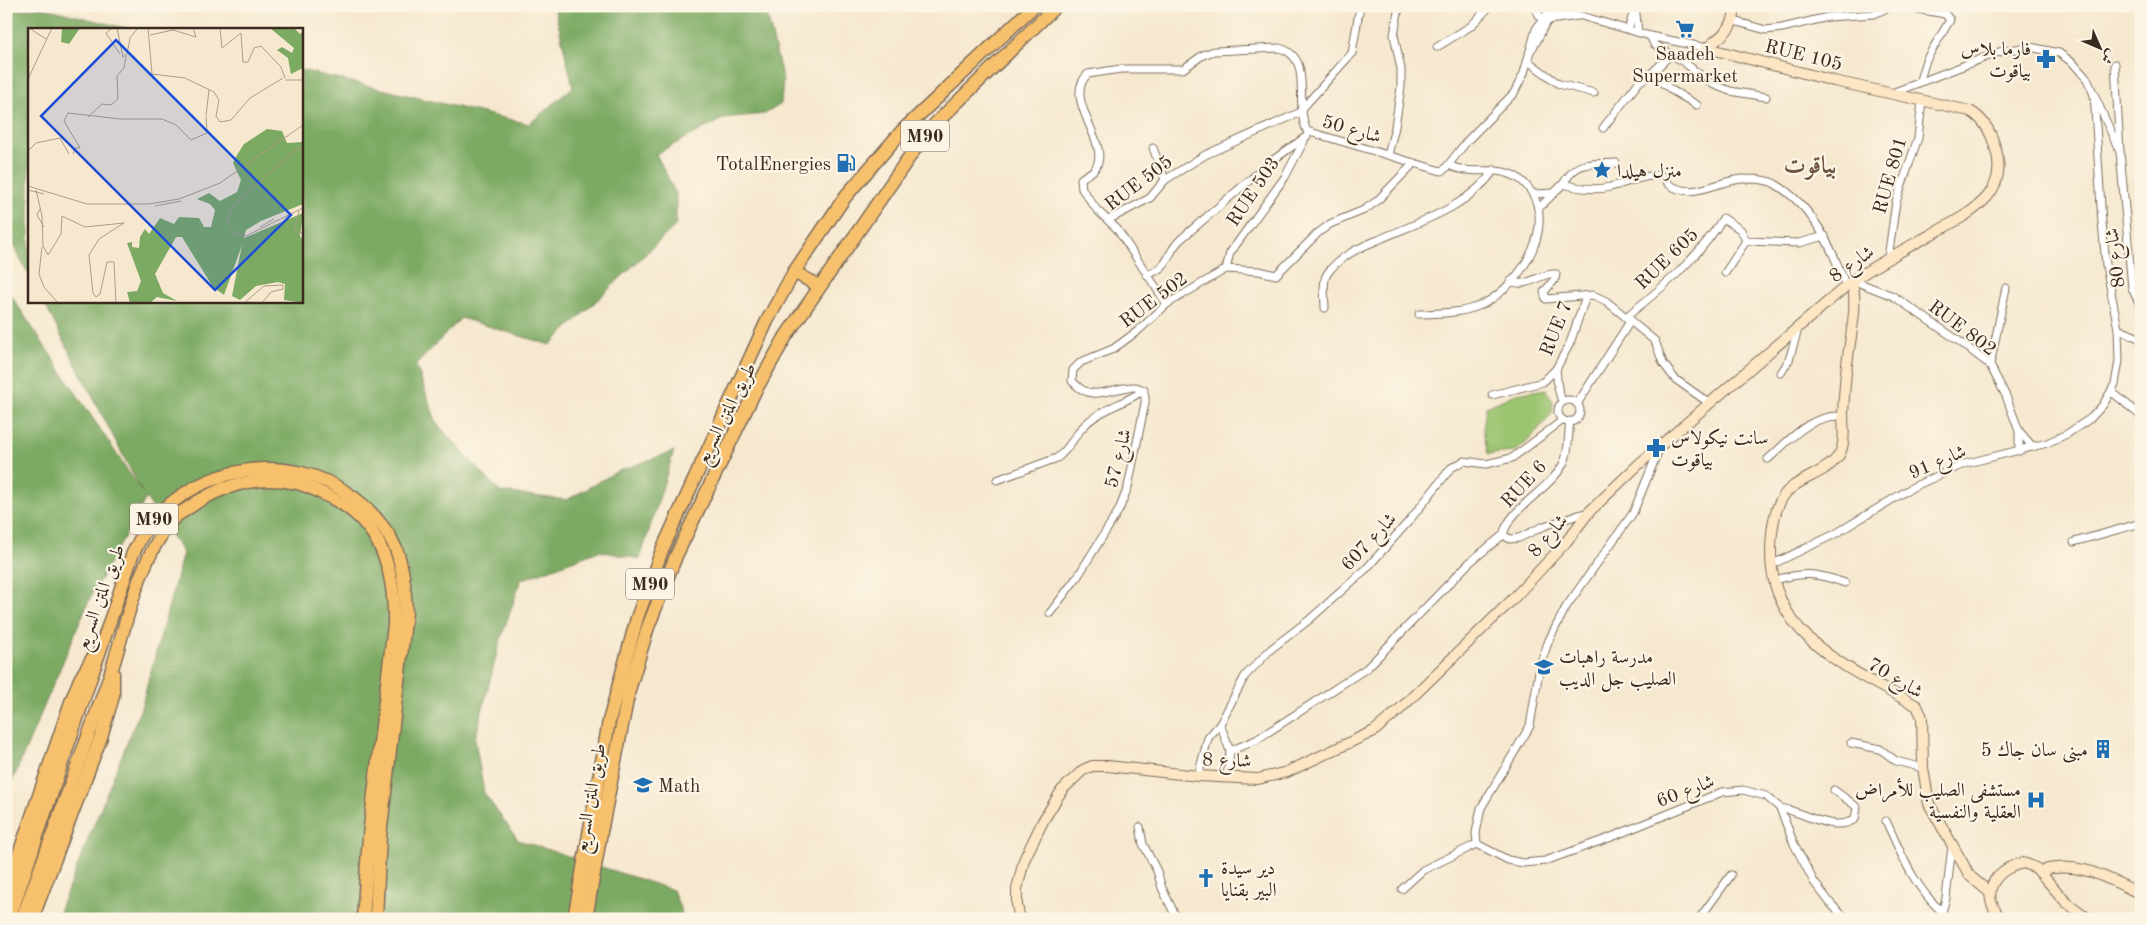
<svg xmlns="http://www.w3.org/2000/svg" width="2147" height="925" font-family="'Old Standard TT',Amiri,serif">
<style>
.green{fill:#9cc571;stroke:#6c7848}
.forest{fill:#7daa63;stroke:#5c6a40}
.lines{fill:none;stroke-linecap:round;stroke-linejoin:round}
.street-casing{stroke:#7c6c5c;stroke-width:9}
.secondary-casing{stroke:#7c6c5c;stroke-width:12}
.highway-casing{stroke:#7c6c5c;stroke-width:15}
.street{stroke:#fff;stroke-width:7}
.secondary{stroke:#fce6c4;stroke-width:10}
.highway{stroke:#f7c06c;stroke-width:12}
.labels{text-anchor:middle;stroke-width:4.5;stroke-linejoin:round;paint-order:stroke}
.shield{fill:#fcf5e5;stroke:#75675a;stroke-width:1}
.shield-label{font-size:18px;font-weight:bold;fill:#3b2a1e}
.poi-label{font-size:19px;fill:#3b2a1e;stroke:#fcf5e5;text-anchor:start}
.street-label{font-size:19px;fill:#3b2a1e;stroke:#fcf5e5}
.district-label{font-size:24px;font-weight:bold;fill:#705442;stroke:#fcf5e5}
.inset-road{fill:none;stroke:#ab9c88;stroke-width:1}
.view{fill:#1d4ed8;fill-opacity:0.15;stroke:#1d4ed8;stroke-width:2.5}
.inset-edge{fill:none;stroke:#3b2a1e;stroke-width:2.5}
</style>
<rect width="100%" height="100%" fill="#fcf5e5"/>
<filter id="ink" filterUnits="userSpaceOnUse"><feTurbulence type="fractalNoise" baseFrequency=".02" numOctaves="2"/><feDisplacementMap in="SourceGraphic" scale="10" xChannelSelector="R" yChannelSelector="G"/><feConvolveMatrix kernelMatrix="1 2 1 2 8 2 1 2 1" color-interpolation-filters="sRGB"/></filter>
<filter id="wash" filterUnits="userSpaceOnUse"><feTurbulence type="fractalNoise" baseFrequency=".0096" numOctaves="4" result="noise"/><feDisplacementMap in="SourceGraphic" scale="20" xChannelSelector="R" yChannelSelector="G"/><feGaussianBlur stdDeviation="1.12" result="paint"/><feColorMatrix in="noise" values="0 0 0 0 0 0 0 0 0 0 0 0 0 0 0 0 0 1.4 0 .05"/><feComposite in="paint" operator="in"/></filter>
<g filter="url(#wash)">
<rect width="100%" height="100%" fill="#f6e8cf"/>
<polygon class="green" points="1546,389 1553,402 1552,413 1529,440 1515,452 1488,454 1483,429 1486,407 1516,394"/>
<g class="forest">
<polygon points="554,6 765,6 783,81 781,104 765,114 724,118 656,154 676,194 676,225 550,345 461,318 416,365 437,424 500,492 567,500 616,472 674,451 640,559 599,551 521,580 500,641 475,739 484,793 518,840 673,890 684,919 56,919 141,708 183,553 146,498 90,598 6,796 6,288 142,492 43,301 301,301 301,70 529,124 573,87"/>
<polygon points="40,7 130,29 29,29 29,275 6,232 6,12"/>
</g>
</g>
<g filter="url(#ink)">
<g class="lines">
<g class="street-casing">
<g id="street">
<polyline points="1534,6 1543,22"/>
<polyline points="1635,6 1638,32"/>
<polyline points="1901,6 1945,14 1950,20 1926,60 1919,83"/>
<polyline points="1734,21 1766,30 1782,28 1828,17 1874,14 1891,6"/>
<polyline points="1628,29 1635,9"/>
<polyline points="1650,36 1654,44 1685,63 1712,84 1730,91 1766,97"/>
<polyline points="1437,47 1471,26 1490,6"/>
<path d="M1530,51C1539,42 1540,29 1549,20L1578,16"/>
<polyline points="1671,54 1651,74 1673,91 1697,105"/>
<polyline points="1528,61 1559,84 1594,93"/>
<polyline points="2115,64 2120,152"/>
<polyline points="1892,93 2002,51 2030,47 2059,53 2073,63 2087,79 2120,152 2132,288 2141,307"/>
<polyline points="1301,110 1352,53 1360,6"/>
<polyline points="1603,128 1639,82 1651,74"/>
<polyline points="1153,148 1165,180"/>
<polyline points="1388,155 1395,127 1401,87 1401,69 1394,35 1399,6"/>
<path d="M1563,184C1578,159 1589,165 1616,163"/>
<polyline points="1533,194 1555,193"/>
<path d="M1538,209L1563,184C1578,188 1595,191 1610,187C1627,183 1642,175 1660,175C1666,178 1666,183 1670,185C1695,201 1721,178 1745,179C1753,179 1769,180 1775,184C1813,206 1832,247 1846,287"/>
<polyline points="1108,220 1150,198 1165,180 1205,155 1301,112"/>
<polyline points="1888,258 1896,202 1918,138 1922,101"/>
<polyline points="1226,269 1230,253 1285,177 1304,141"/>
<polyline points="1725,273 1746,241"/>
<path d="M1147,275C1173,265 1164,255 1181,239L1273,160L1307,136"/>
<polyline points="1856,279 1862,284 1893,296 1959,341 1990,365 2006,396 2019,431 2019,451"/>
<path d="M1511,281C1527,289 1541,272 1556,274L1555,279L1544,292L1546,299L1593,295L1606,301L1655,341L1663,363L1675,379L1709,403"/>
<path d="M1167,304L1117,229L1097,210L1082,189L1081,179C1086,174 1093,173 1096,167C1111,142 1061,99 1088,74L1121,69H1183L1203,55L1214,51L1279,48C1315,57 1293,102 1307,131L1441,171L1445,169L1467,141L1514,93L1524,73L1536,29L1546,15L1557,12L1571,13L1650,36L1707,48"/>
<path d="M1325,308C1325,298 1322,282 1327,274C1338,257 1360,247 1378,240C1418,222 1468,208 1494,170"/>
<path d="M1419,314C1441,313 1462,314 1483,304C1523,284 1563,218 1522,181C1500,162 1473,178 1449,165"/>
<path d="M1626,317C1662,288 1699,258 1723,218L1741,230L1746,241L1799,243L1825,236"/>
<polyline points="2118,329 2141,339"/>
<polyline points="1990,365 2006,288"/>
<polyline points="1781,373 1789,360 1799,326"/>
<polyline points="2112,392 2141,416"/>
<polyline points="1492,395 1543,382 1556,369"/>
<circle cx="1569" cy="411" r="11"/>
<polyline points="1562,402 1558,388 1556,369 1570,343 1586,296"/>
<polyline points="1577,404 1631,320"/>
<path d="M1570,421C1568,434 1569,449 1565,460C1554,488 1510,506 1503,535L1510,539L1519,538L1544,526L1588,512"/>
<polyline points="2019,431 2033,447"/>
<path d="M1768,459C1791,439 1810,414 1843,416"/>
<path d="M997,480L1057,458C1070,449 1075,433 1087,423C1100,410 1127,402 1144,390"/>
<polyline points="2074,542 2141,523"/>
<polyline points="1771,565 1835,534 1913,487 1964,464 2047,443 2067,434 2091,418 2103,405 2115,384 2119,361 2118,329 2106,265 2102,223 2094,93"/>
<path d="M1773,581C1802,571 1817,573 1845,583"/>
<path d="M1050,613L1078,576L1119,510L1128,487L1145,403C1148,372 1109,396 1092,393C1083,392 1078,387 1072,381L1073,370L1081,362L1113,349L1139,330L1167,304L1226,269L1259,271L1276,275L1318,233L1330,224L1364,210L1377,201L1414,163"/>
<polyline points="1220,724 1230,751 1227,778"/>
<polyline points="1851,743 1880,749 1896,761 1923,768"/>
<polyline points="1230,751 1256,740 1367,668 1469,563 1503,535"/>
<polyline points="1198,776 1208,738 1220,724 1245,676 1271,649 1309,620 1366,569 1409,521 1451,468 1464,461 1486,464 1512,458 1563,420"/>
<path d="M1780,808C1803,811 1833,834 1855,819L1857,807L1834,790"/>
<path d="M1886,821C1903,857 1912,884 1942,912"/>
<polyline points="1140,827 1143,844 1157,871 1162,888 1177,919"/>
<polyline points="1477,844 1508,860 1523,863 1545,861 1609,838 1722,792 1743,790 1766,796 1780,808 1794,844 1814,882 1831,904 1846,919"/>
<polyline points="1477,844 1476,833 1481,808 1530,726 1540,665 1549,640 1566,607 1633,513 1660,447"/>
<polyline points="1402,889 1423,870 1477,844"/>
<polyline points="1699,919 1731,875"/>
<polyline points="1940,919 1946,898 1952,846"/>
</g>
</g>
<g class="secondary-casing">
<g id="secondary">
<path d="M1707,48C1721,36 1737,27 1734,6"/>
<path d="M1852,281C1858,305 1851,333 1848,357C1845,376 1844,395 1843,414C1843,427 1846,443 1839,455C1826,475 1794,478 1782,498C1773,513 1771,537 1771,554C1771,639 1855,671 1917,706L1922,717L1923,768L1929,804L1970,876L1989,892"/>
<path d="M2039,871C2079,860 2105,877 2141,894"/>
<path d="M1020,919L1017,905V889L1024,860L1043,821L1062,790L1083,770L1092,766H1108L1198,776L1258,779L1287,772L1374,731L1398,711L1512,600L1566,542L1589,512L1639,464L1852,281C1877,264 1903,250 1930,235C1950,224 1972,214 1987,197C2000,182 2001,165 1995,147C1991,132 1984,119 1970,111L1834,81L1707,48"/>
<path d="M2002,919C1978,895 1994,868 2024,863L2036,868L2066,902L2089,919"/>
</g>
</g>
<g class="highway-casing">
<g id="highway">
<polyline points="794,272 819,286"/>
<polyline points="6,892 71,702 80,679 92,659"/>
<path d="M9,919L133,553C138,544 142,534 148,526C198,465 288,449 353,497C371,511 387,528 396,549C404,570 405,591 406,613L380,836L376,919"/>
<path d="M22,919C51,839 80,760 108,681C126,628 136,564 172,520C175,515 182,512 187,509C218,486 258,474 297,483C309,486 321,493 332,498C383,524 395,573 394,625L369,836L363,919"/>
<polyline points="32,919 101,737 113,696 113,673"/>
<polyline points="574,919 609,721 637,618 662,550 767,321 794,272 845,197 902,131 1034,6"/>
<polyline points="586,919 601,832 629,690 648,627 676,556 755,391 786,336 919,143 936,123 1056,6"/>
</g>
</g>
<use href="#street" class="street"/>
<use href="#secondary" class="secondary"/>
<use href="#highway" class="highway"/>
</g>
</g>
<defs>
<g id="supermarket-bare" transform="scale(1.5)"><path d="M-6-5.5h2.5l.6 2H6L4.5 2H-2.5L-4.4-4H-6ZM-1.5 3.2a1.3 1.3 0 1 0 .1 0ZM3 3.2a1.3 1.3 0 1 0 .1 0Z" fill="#1f6fb2" stroke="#fcf5e5" stroke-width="2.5" paint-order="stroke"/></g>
<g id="pharmacy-bare" transform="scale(1.5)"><path d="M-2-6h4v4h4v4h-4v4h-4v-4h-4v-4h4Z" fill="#1f6fb2" stroke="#fcf5e5" stroke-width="2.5" paint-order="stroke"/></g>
<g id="fuel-bare" transform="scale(1.5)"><path d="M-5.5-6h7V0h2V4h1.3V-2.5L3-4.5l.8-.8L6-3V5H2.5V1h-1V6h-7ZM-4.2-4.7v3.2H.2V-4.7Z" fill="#1f6fb2" stroke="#fcf5e5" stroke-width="2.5" paint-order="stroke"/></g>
<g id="sight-bare" transform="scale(1.5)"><path d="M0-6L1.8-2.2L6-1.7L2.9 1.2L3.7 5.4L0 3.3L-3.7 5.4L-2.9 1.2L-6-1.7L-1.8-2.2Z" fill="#1f6fb2" stroke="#fcf5e5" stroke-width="2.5" paint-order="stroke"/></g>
<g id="school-bare" transform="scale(1.5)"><path d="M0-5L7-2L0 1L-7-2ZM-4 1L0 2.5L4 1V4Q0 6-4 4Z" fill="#1f6fb2" stroke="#fcf5e5" stroke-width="2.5" paint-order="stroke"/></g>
<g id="building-bare" transform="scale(1.5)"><path d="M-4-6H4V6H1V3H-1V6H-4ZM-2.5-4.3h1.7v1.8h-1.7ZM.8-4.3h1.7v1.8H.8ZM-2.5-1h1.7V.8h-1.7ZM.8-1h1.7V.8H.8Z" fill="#1f6fb2" stroke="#fcf5e5" stroke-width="2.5" paint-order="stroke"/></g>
<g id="hospital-bare" transform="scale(1.5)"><path d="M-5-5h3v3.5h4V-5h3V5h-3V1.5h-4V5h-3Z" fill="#1f6fb2" stroke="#fcf5e5" stroke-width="2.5" paint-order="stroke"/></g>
<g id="church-bare" transform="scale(1.5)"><path d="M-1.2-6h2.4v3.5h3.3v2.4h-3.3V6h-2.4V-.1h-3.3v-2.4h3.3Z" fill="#1f6fb2" stroke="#fcf5e5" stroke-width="2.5" paint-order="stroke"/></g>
</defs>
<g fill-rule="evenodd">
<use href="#supermarket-bare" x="1685" y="29"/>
<use href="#pharmacy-bare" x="2046" y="59"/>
<use href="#fuel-bare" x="846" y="163"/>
<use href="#sight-bare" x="1602" y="170"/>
<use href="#pharmacy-bare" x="1656" y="448"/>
<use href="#school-bare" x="1544" y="667"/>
<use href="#building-bare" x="2103" y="749"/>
<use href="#school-bare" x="643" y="785"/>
<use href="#hospital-bare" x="2036" y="800"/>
<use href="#church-bare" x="1206" y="878"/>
</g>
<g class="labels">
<g class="shield">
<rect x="901" y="120.5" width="48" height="31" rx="4"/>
<rect x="130" y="503.5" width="48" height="31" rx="4"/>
<rect x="626" y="568.5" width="48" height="31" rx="4"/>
</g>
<g class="shield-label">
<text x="925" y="142">M90</text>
<text x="154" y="525">M90</text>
<text x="650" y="590">M90</text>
</g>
<g class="poi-label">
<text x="2031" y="55" text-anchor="end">فارما بلاس<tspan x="2031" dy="22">بياقوت</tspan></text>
<text x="1685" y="60" text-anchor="middle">Saadeh<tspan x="1685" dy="22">Supermarket</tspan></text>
<text x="831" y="170" text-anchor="end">TotalEnergies</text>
<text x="1617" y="177">منزل هيلدا</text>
<text x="1671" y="444">سانت نيكولاس<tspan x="1671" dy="22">بياقوت</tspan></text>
<text x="1559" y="663">مدرسة راهبات<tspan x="1559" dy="22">الصليب جل الديب</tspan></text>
<text x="2088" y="756" text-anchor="end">مبنى سان جاك 5</text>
<text x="658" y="792">Math</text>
<text x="2021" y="796" text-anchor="end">مستشفى الصليب للأمراض<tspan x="2021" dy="22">العقلية والنفسية</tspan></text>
<text x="1221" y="874">دير سيدة<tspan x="1221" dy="22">البير بقنايا</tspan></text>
</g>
<g class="street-label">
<text transform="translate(1804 54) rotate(14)" y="7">RUE 105</text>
<text transform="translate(1352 128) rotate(16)" y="7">شارع 50</text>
<text transform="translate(1889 175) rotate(-74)" y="7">RUE 801</text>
<text transform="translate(1138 182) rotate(-37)" y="7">RUE 505</text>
<text transform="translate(1252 191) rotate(-56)" y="7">RUE 503</text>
<text transform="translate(1666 258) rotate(-44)" y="7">RUE 605</text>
<text transform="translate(2114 258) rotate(-97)" y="7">شارع 80</text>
<text transform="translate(1851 263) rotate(-35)" y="7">شارع 8</text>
<text transform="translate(1153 299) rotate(-37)" y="7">RUE 502</text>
<text transform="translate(1963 327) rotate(37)" y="7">RUE 802</text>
<text transform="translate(1555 328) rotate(-68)" y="7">RUE 7</text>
<text transform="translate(725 413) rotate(-63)" y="7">طريق المتن السريع</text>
<text transform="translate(1117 458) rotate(-76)" y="7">شارع 57</text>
<text transform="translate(1937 461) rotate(-23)" y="7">شارع 91</text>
<text transform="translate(1523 483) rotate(-47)" y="7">RUE 6</text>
<text transform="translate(1547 535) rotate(-49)" y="7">شارع 8</text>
<text transform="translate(1368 541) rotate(-47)" y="7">شارع 607</text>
<text transform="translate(99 597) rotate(-70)" y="7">طريق المتن السريع</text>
<text transform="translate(1896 677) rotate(31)" y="7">شارع 70</text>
<text transform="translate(1227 759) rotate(2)" y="7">شارع 8</text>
<text transform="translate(1685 790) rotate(-21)" y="7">شارع 60</text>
<text transform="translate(589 798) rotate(-80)" y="7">طريق المتن السريع</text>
</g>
<g class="district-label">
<text x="1810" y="173">بياقوت</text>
</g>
</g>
<g transform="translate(28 28)">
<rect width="275" height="275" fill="#f6e8cf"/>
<path d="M34,0H52L41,16L33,14ZM242,0H266L272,6L275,3V40L263,46L260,30L249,22L254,19L264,25L266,20ZM239,101L254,103L259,115L275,114V176L233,193L218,202L216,210L275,185L272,208L275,213V275L256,272L257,256L250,254L228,258L212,272L204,268L214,217L196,267L185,259L154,209H148L127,246L135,265L149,273L129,269L122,275H102L99,264L109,263L113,253L99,215L104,214V219L111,220L112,209L117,201L121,206L132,190L146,196L151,189L171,190L176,199H183L187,182L182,176L169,171L181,165L192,173L209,164L213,152L205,135L209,127L216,116Z" fill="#7daa63"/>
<path class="inset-road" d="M1,0L18,11M84,0L78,5L92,26M89,0L95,29L99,26L102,10L110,0M120,0L124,46L157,50L186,64L191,72L188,88L192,94L203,92L222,70L255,50M192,0L194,20L213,5L215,34H220L226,20L233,18L253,39L257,50M122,7L145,2L168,9L165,0M0,51L24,0M257,52H275M178,88L181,62M60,89L74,76L83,77L90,71L89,48L96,40L98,28M275,119L265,124L204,179L199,195L206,205L218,208L275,180M0,123L8,115L32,110L41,126M45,126L47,120H52L36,93L40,85L92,91H134L148,97L163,112L179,105L178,89M0,158L59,176H121L151,171L192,155L275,97M0,162L16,166M8,162L14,188M127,178L153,173M12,181L9,187L16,199M271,183L266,201L270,205L275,204M14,188L15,218L20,227L33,206L34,188L57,199L96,195L71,211L61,227L65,265L68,269L72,266L79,234H86L88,275M232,199L246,191M14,219L11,246L16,259L30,275M216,275L236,258L255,257V261L243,264L234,275"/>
<path class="view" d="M88,12L263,187L187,262L13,88Z"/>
<rect width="275" height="275" class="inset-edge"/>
</g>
<rect width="2147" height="925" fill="none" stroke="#fcf5e5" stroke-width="25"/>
<g transform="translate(2100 48) rotate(135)" stroke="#fcf5e5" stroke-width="4" paint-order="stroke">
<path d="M0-4L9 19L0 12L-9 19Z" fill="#3b2a1e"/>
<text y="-8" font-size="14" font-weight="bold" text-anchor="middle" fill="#3b2a1e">ش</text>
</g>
</svg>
